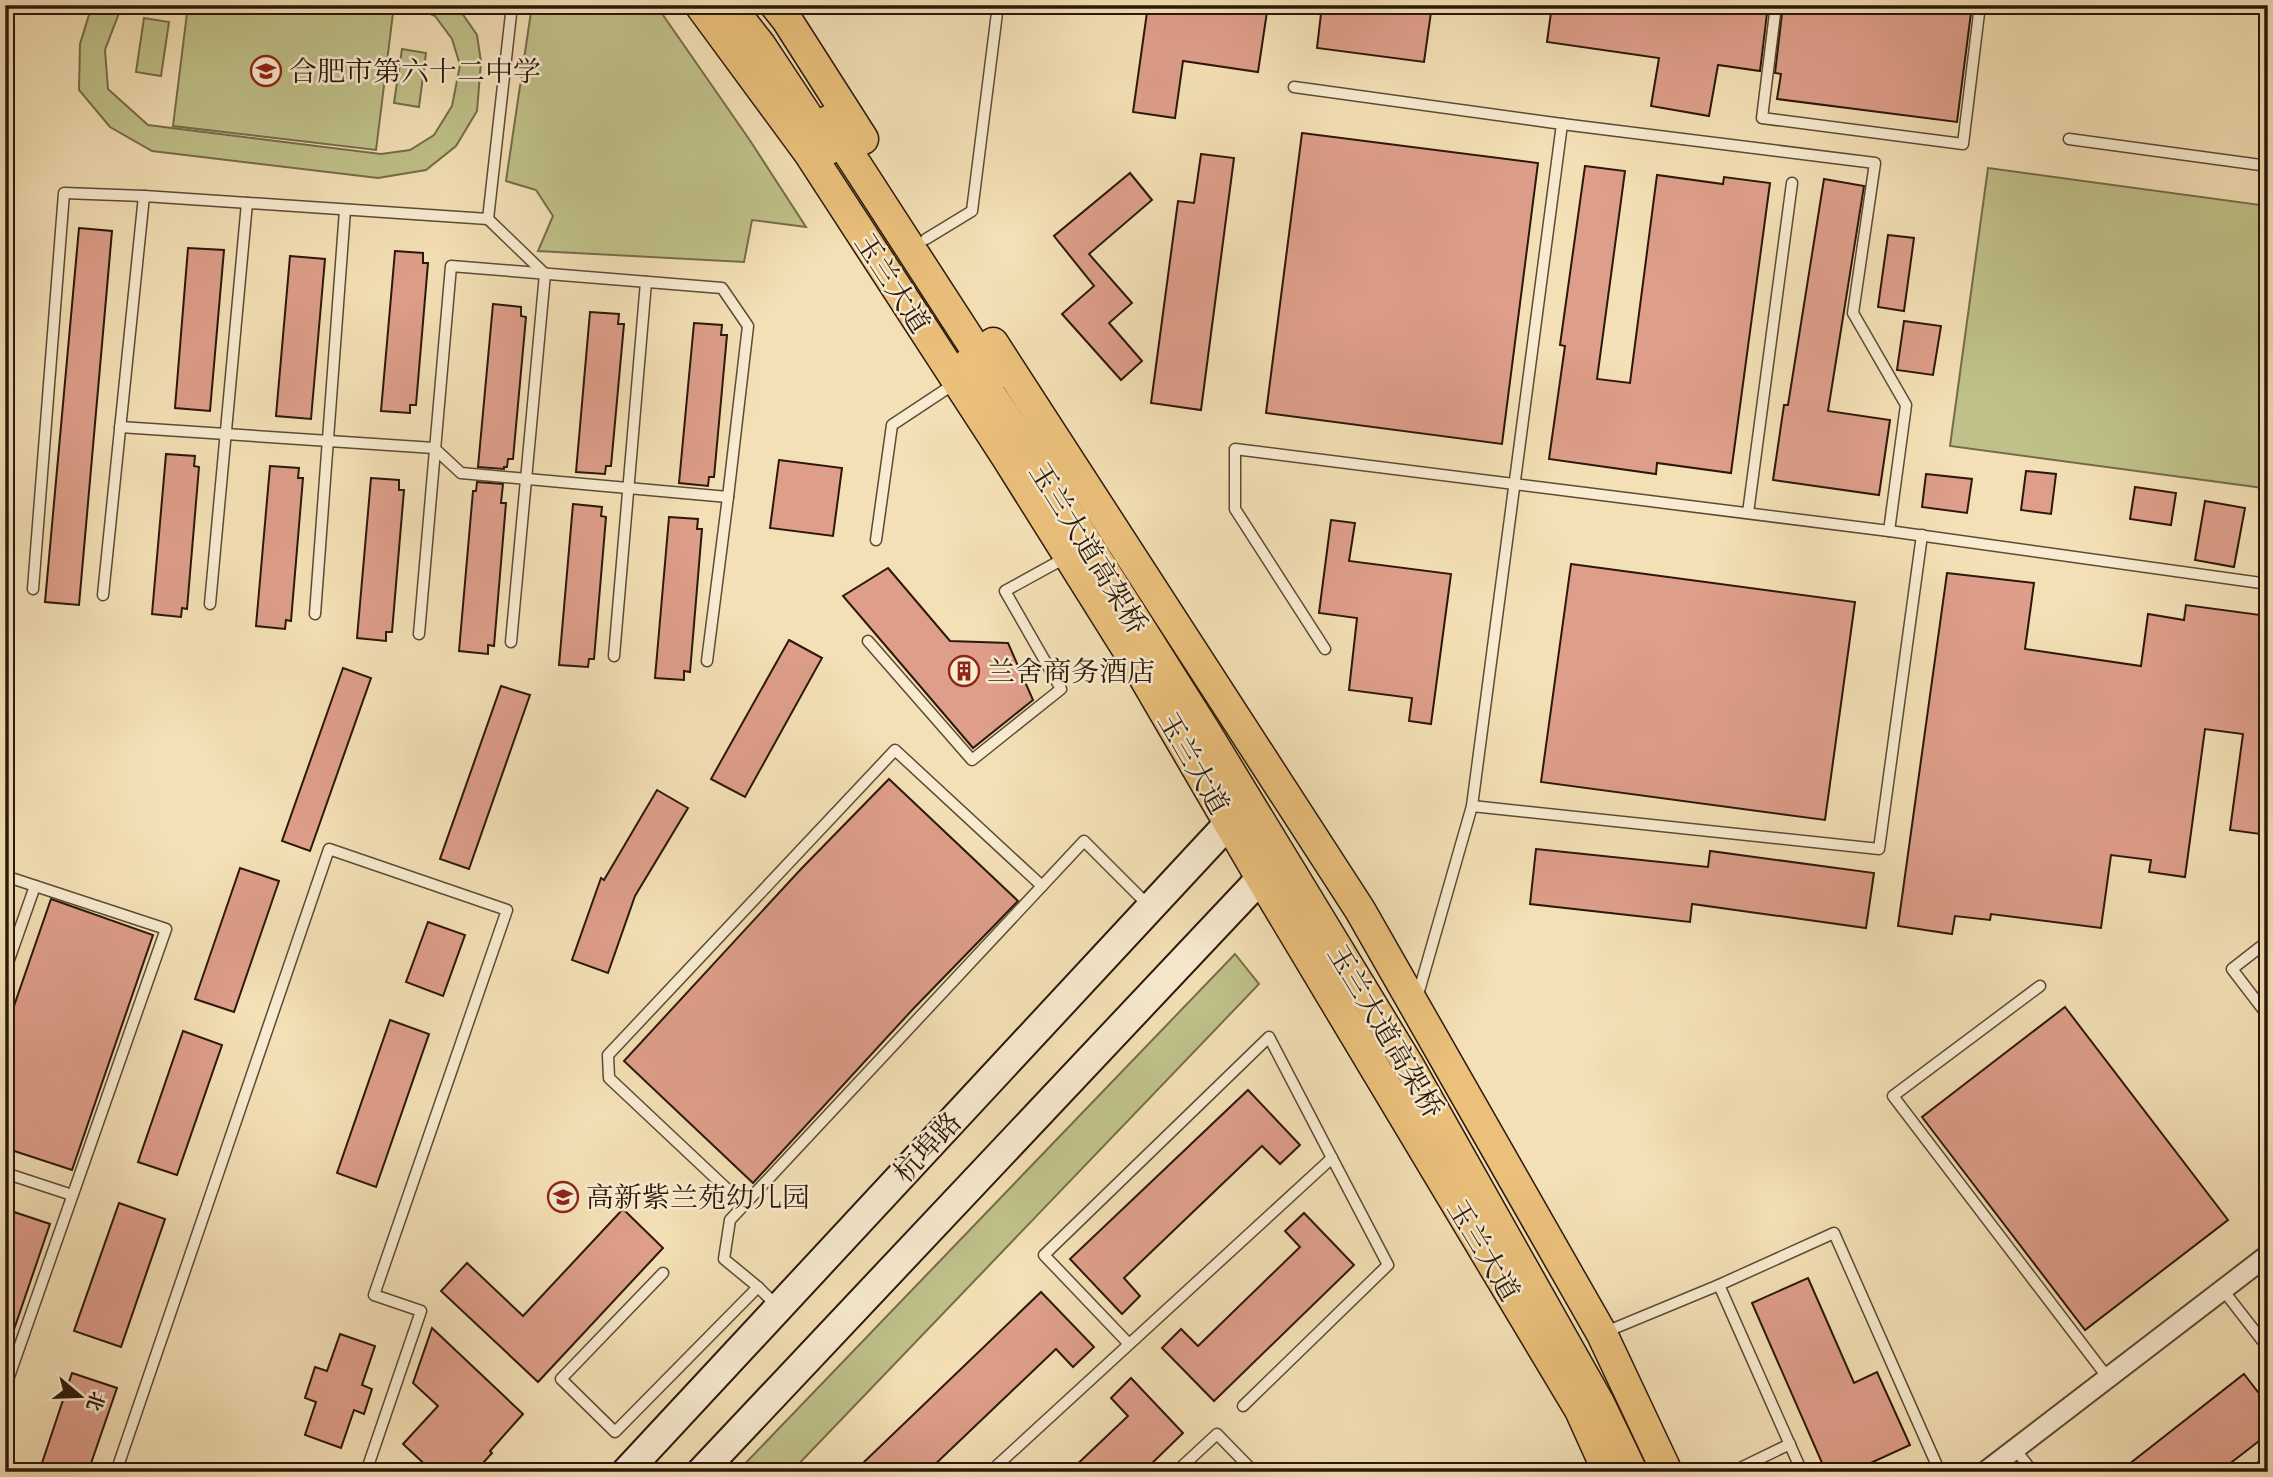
<svg xmlns="http://www.w3.org/2000/svg" width="2273" height="1477" font-family="'IM FELL Great Primer','Noto Serif SC',serif">
<style>
.green{fill:#c0c18a;stroke:#766c4a;stroke-width:2}
.building{fill:#de9e8a;stroke:#2b180a;stroke-width:2}
.lines{fill:none;stroke-linecap:round;stroke-linejoin:round}
.lane-casing{stroke:#5d4a35;stroke-width:13}
.street-casing{stroke:#5d4a35;stroke-width:23}
.secondary-casing{stroke:#2b180a;stroke-width:32}
.primary-casing{stroke:#2b180a;stroke-width:33}
.lane{stroke:#f8ebd0;stroke-width:10}
.street{stroke:#f8ebd0;stroke-width:19}
.secondary{stroke:#f8ebd0;stroke-width:28}
.primary{stroke:#eac07b;stroke-width:30}
.labels{text-anchor:middle;stroke-width:5;stroke-linejoin:round;paint-order:stroke}
.poi-label{font-size:28px;fill:#2b180a;stroke:#f8ebd0;text-anchor:start}
.street-label{font-size:28px;fill:#2b180a;stroke:#f8ebd0}
</style>
<rect width="100%" height="100%" fill="#f4e0b6"/>
<filter id="stains"><feTurbulence type="fractalNoise" baseFrequency=".00286" numOctaves="4"/><feColorMatrix values="0 0 0 0 .2 0 0 0 0 .09 0 0 0 0 .02 0 0 0 .5 -.17"/></filter>
<radialGradient id="worn" r=".72"><stop offset=".6" stop-color="#630" stop-opacity="0"/><stop offset="1" stop-color="#630" stop-opacity=".3"/></radialGradient>
<g class="green">
<polygon points="92,5 122,5 105,50 108,89 148,125 381,154 410,150 434,135 452,106 460,65 452,39 435,16 410,5 459,9 477,35 481,62 477,111 456,146 426,170 378,178 152,151 110,127 79,90 80,44"/>
<polygon points="188,5 394,5 376,150 173,126"/>
<polygon points="532,5 656,5 749,139 806,227 752,220 744,262 538,251 553,216 536,190 506,181"/>
<polygon points="144,18 169,22 161,76 136,72"/>
<polygon points="402,49 426,53 419,107 394,103"/>
<polygon points="1988,168 2268,206 2268,494 2263,488 1950,446"/>
<polygon points="1235,954 1259,984 791,1472 737,1472"/>
</g>
<g class="building">
<polygon points="1148,5 1268,5 1258,72 1183,61 1175,118 1133,112"/>
<polygon points="1322,5 1432,5 1424,62 1317,48"/>
<polygon points="1552,5 1768,5 1760,71 1718,65 1709,116 1651,106 1659,58 1547,42"/>
<polygon points="1783,5 1972,5 1957,122 1777,99 1781,74 1775,73"/>
<polygon points="1302,133 1538,163 1502,444 1266,413"/>
<polygon points="1201,154 1234,158 1201,410 1151,403 1178,201 1194,203"/>
<polygon points="1585,166 1625,171 1597,379 1630,383 1657,175 1723,184 1724,177 1770,183 1731,473 1657,463 1656,474 1549,459 1565,346 1560,345"/>
<polygon points="1130,173 1152,200 1089,254 1132,303 1109,323 1142,361 1121,380 1062,314 1094,286 1054,236"/>
<polygon points="1824,179 1864,186 1828,411 1890,420 1879,495 1773,480 1784,405 1788,405"/>
<polygon points="79,228 112,231 79,605 45,602"/>
<polygon points="1888,235 1914,238 1904,311 1878,307"/>
<polygon points="188,248 224,250 210,411 175,408"/>
<polygon points="395,251 423,253 423,263 428,263 416,405 410,405 410,413 381,411"/>
<polygon points="290,256 325,259 311,419 276,416"/>
<polygon points="493,304 521,307 521,316 526,317 513,459 508,459 507,467 504,467 504,469 478,467"/>
<polygon points="590,312 619,314 618,324 624,324 611,466 606,466 605,474 576,472"/>
<polygon points="1904,321 1941,326 1933,375 1897,370"/>
<polygon points="694,323 722,325 721,335 727,335 714,477 709,477 708,486 679,483"/>
<polygon points="166,454 195,456 194,466 199,467 187,609 182,608 181,617 152,614"/>
<polygon points="779,460 842,468 833,536 770,528"/>
<polygon points="270,466 299,468 298,478 303,478 291,621 286,620 285,629 256,626"/>
<polygon points="2026,471 2056,474 2051,514 2021,510"/>
<polygon points="1926,474 1972,479 1967,513 1922,507"/>
<polygon points="371,478 399,480 399,490 404,490 392,632 386,632 386,641 357,638"/>
<polygon points="477,482 503,484 501,503 506,503 494,646 488,645 488,654 459,651 473,491 476,491"/>
<polygon points="2135,487 2176,493 2171,525 2130,519"/>
<polygon points="2205,501 2245,508 2234,567 2195,560"/>
<polygon points="573,504 602,507 601,516 606,517 594,659 589,659 588,667 559,665"/>
<polygon points="669,517 698,519 697,529 702,529 690,672 684,671 684,680 655,678"/>
<polygon points="1331,520 1355,523 1349,561 1451,574 1431,724 1409,721 1412,698 1349,690 1357,618 1319,613"/>
<polygon points="1571,564 1855,602 1825,820 1541,782"/>
<polygon points="888,568 950,641 1008,643 1033,700 973,748 843,596"/>
<polygon points="1947,573 2034,583 2025,649 2141,666 2148,614 2184,620 2186,605 2268,616 2268,774 2260,834 2230,830 2243,734 2205,729 2185,877 2149,872 2151,860 2111,855 2101,928 1991,914 1990,920 1955,916 1952,934 1898,926"/>
<polygon points="789,640 822,658 745,797 711,779"/>
<polygon points="343,668 371,678 310,851 282,841"/>
<polygon points="501,686 530,695 469,869 440,859"/>
<polygon points="889,779 1018,901 913,1009 753,1183 624,1061 801,869"/>
<polygon points="657,790 688,808 635,896 608,973 572,960 601,878 604,880"/>
<polygon points="1536,849 1708,867 1710,851 1874,873 1866,928 1692,904 1690,922 1530,904"/>
<polygon points="240,868 279,881 234,1012 195,999"/>
<polygon points="51,899 153,935 72,1170 5,1148 5,1032"/>
<polygon points="428,922 465,935 443,996 406,982"/>
<polygon points="2065,1007 2228,1220 2085,1330 1922,1117"/>
<polygon points="390,1020 429,1034 376,1187 337,1173"/>
<polygon points="183,1031 222,1045 177,1175 138,1162"/>
<polygon points="1248,1090 1300,1145 1280,1164 1262,1146 1124,1278 1140,1296 1122,1314 1070,1259"/>
<polygon points="119,1203 165,1219 121,1347 74,1331"/>
<polygon points="5,1209 50,1224 8,1347 5,1347"/>
<polygon points="623,1209 663,1248 538,1382 441,1291 467,1263 523,1316"/>
<polygon points="1304,1213 1354,1265 1214,1401 1162,1348 1181,1329 1198,1346 1300,1247 1285,1231"/>
<polygon points="1808,1278 1854,1383 1877,1372 1910,1445 1851,1472 1826,1472 1752,1303"/>
<polygon points="1041,1292 1094,1347 1073,1367 1056,1349 927,1472 873,1472 864,1462"/>
<polygon points="432,1328 523,1414 490,1451 492,1453 475,1472 465,1472 457,1465 451,1472 433,1472 403,1444 438,1406 413,1383"/>
<polygon points="340,1334 375,1346 362,1385 372,1389 364,1414 354,1410 341,1448 305,1435 316,1402 305,1398 315,1367 327,1371"/>
<polygon points="72,1373 117,1388 88,1472 39,1472"/>
<polygon points="2244,1374 2268,1405 2268,1434 2219,1472 2119,1472"/>
<polygon points="1131,1378 1183,1433 1143,1472 1069,1472 1128,1416 1111,1398"/>
</g>
<g class="lines">
<g class="lane-casing">
<g id="lane">
<polyline points="1776,5 1762,118 1963,144 1980,5"/>
<polyline points="1294,87 1562,124 1472,806 1417,998"/>
<polyline points="1562,124 1875,163 1853,313 1906,405 1889,531"/>
<polyline points="2069,139 2268,166"/>
<polyline points="488,219 545,274 511,642"/>
<polyline points="926,239 972,211 998,5"/>
<polyline points="120,427 434,448 461,473 728,497 748,326 722,288 451,266 419,634"/>
<polyline points="1748,513 1792,183"/>
<polyline points="876,540 892,425 954,384"/>
<polyline points="33,589 64,193 144,196"/>
<polyline points="103,595 144,196 488,219 512,5"/>
<polyline points="210,604 247,203"/>
<polyline points="315,614 345,210"/>
<polyline points="868,641 972,760 1061,689 1005,591 1065,558"/>
<polyline points="1325,649 1235,509 1235,449 1889,531 2268,584"/>
<polyline points="614,656 646,282"/>
<polyline points="707,661 728,497"/>
<polyline points="1472,806 1879,849 1922,535"/>
<polyline points="5,876 166,929 5,1388"/>
<polyline points="2268,941 2232,969 2268,1016"/>
<polyline points="5,971 35,886"/>
<polyline points="2040,986 1893,1096 2108,1378"/>
<polyline points="5,1173 72,1195"/>
<polyline points="2268,1189 2268,1190"/>
<polyline points="744,1205 609,1078 608,1055 895,750 1042,886"/>
<polyline points="663,1273 561,1379 615,1432 758,1287 778,1307"/>
<polyline points="758,1287 724,1259 730,1220 1084,841 1148,905"/>
<polyline points="2223,1290 2268,1348"/>
<polyline points="1603,1333 1719,1285"/>
<polyline points="1129,1344 1044,1255 1269,1037 1332,1158"/>
<polyline points="2015,1449 2033,1472"/>
<polyline points="116,1472 329,849 507,910 374,1295 421,1311 366,1472"/>
<polyline points="990,1472 1332,1158 1388,1265 1243,1406"/>
<polyline points="1176,1472 1217,1434 1254,1472"/>
<polyline points="1732,1472 1790,1444"/>
<polyline points="1802,1472 1719,1285 1834,1233 1939,1470 1936,1472"/>
<polyline points="2254,1472 2268,1461"/>
</g>
</g>
<g class="street-casing">
<polyline id="street" points="1985,1472 2268,1255"/>
</g>
<g class="secondary-casing">
<g id="secondary">
<polyline points="626,1472 1229,823"/>
<polyline points="701,1472 1261,878"/>
</g>
</g>
<g class="primary-casing">
<g id="primary">
<polyline points="700,5 809,153 1006,456 1134,660 1261,878 1580,1410 1608,1472"/>
<polyline points="729,5 761,46 829,149"/>
<polyline points="775,5 787,20 863,139"/>
<polyline points="828,121 993,376"/>
<polyline points="993,343 1360,910 1602,1334 1667,1472"/>
<polyline points="969,363 1031,455 1202,726 1409,1066 1599,1403 1632,1472"/>
</g>
</g>
<use href="#lane" class="lane"/>
<use href="#street" class="street"/>
<use href="#secondary" class="secondary"/>
<use href="#primary" class="primary"/>
</g>
<defs>
<g id="school-ring" transform="scale(1.575)"><circle r="9.5" fill="#f8ebd0" stroke="#8f2418" stroke-width="1.5"/><path d="M0-5L7-2L0 1L-7-2ZM-4 1L0 2.5L4 1V4Q0 6-4 4Z" fill="#8f2418"/></g>
<g id="building-ring" transform="scale(1.575)"><circle r="9.5" fill="#f8ebd0" stroke="#8f2418" stroke-width="1.5"/><path d="M-4-6H4V6H1V3H-1V6H-4ZM-2.5-4.3h1.7v1.8h-1.7ZM.8-4.3h1.7v1.8H.8ZM-2.5-1h1.7V.8h-1.7ZM.8-1h1.7V.8H.8Z" fill="#8f2418"/></g>
</defs>
<g fill-rule="evenodd">
<use href="#school-ring" x="266" y="71"/>
<use href="#building-ring" x="964" y="671"/>
<use href="#school-ring" x="563" y="1197"/>
</g>
<g class="labels">
<g class="poi-label">
<text x="289" y="81">合肥市第六十二中学</text>
<text x="987" y="681">兰舍商务酒店</text>
<text x="586" y="1207">高新紫兰苑幼儿园</text>
</g>
<g class="street-label">
<text transform="translate(893 283) rotate(57)" y="10">玉兰大道</text>
<text transform="translate(1089 548) rotate(58)" y="10">玉兰大道高架桥</text>
<text transform="translate(1194 763) rotate(60)" y="10">玉兰大道</text>
<text transform="translate(1386 1031) rotate(59)" y="10">玉兰大道高架桥</text>
<text transform="translate(927 1147) rotate(-47)" y="10">杭埠路</text>
<text transform="translate(1484 1250) rotate(59)" y="10">玉兰大道</text>
</g>
</g>
<rect width="2273" height="1477" fill="none" stroke="#f4e0b6" stroke-width="28"/>
<rect x="7" y="7" width="2259" height="1463" fill="none" stroke="#2b180a" stroke-width="3.5"/>
<rect x="14" y="14" width="2245" height="1449" fill="none" stroke="#2b180a" stroke-width="2"/>
<g transform="translate(80 1396) rotate(109)" stroke="#f8ebd0" stroke-width="5" paint-order="stroke">
<path d="M0-5L12 26L0 18L-12 26Z" fill="#2b180a"/>
<text y="-10" font-size="19" font-weight="bold" text-anchor="middle" fill="#2b180a">北</text>
</g>
<rect width="100%" height="100%" filter="url(#stains)"/>
<rect width="100%" height="100%" fill="url(#worn)"/>
</svg>
